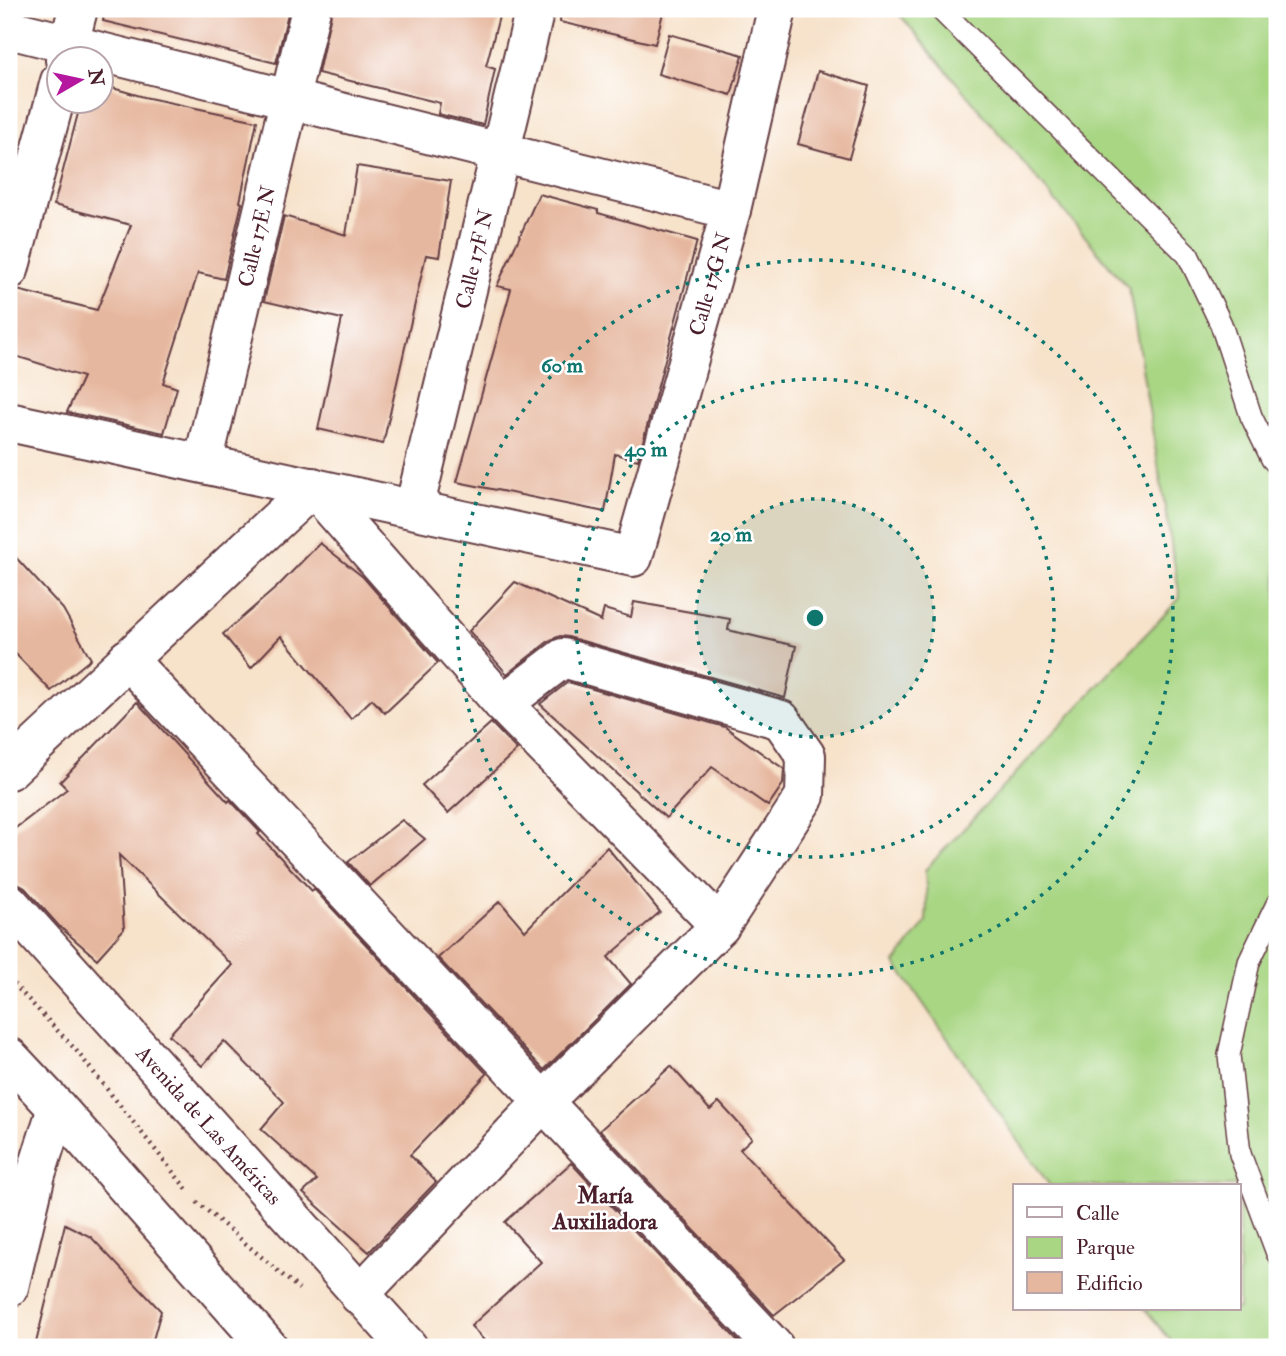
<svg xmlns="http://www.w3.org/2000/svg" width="1286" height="1356" font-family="'IM FELL Double Pica',serif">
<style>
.green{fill:#a8d683;stroke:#797a57;stroke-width:2}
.building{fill:#e6b79f}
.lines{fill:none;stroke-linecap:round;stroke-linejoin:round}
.lane-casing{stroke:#643c43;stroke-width:24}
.street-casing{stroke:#643c43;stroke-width:42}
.secondary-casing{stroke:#643c43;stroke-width:42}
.path{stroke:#643c43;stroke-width:4.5;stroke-dasharray:2 5;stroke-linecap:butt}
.lane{stroke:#fff;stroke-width:21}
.street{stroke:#fff;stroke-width:38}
.secondary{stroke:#fff;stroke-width:38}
.ring{fill:none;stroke:#0f766e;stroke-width:3.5;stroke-dasharray:3.5 7}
.labels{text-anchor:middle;stroke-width:5;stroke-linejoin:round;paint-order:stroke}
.street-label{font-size:21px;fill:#4a1f2b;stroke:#fff}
.neighbourhood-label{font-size:23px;font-weight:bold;fill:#4a1f2b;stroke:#fff}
.centre{fill:#0f766e;stroke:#fff;stroke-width:3.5}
.ring-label{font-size:21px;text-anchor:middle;font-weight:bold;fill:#0f766e;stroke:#fff;stroke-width:5;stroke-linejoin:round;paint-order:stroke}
</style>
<rect width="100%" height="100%" fill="#fff"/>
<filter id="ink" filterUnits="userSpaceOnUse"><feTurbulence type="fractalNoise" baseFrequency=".0143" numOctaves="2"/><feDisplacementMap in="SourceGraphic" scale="14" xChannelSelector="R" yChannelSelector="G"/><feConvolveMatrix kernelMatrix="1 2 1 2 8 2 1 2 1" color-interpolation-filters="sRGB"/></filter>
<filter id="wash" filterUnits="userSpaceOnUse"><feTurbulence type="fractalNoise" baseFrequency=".00686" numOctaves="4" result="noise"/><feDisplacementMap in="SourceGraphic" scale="28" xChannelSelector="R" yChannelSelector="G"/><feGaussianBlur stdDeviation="1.57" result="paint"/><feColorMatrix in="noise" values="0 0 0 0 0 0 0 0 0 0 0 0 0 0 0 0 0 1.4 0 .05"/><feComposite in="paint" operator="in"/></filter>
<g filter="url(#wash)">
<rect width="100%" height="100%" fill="#f7e2ca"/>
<polygon class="green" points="895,9 1277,9 1277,1347 1176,1347 1145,1309 1239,1309 1239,1186 1050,1186 895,963 926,922 927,902 925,870 1180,598 1129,289"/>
<g id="blocks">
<g class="building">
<polygon points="105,9 289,9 276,63 103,21"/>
<polygon points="332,9 501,9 486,66 495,69 483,125 438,114 440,103 318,73"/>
<polygon points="561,9 664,9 655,44 560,22"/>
<polygon points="669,34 743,55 731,95 658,74"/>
<polygon points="818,71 869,86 849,158 798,144"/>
<polygon points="102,85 144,97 257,121 240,202 242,203 224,279 198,273 163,383 177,388 164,433 67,412 83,377 9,354 9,314 17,290 97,310 131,225 54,205 81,102 102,102"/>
<polygon points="357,166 451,181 439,257 426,255 383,444 318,429 342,319 264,301 284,216 346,235"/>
<polygon points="539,194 598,210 598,213 697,241 638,460 615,454 605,512 457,482 511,289 497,286"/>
<polygon points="320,543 363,577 438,663 385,713 372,699 351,719 281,636 251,668 223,634 277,587"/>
<polygon points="9,550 63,609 91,659 51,691 9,647"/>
<polygon points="515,582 601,621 604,609 631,617 634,602 730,619 728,630 796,646 785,698 568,637 560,636 550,640 507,674 469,631"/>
<polygon points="568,682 725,727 784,769 783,784 768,806 712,767 666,818 540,704"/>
<polygon points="137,702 228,802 230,800 260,832 258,834 312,891 314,889 487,1074 410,1155 436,1182 369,1252 303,1193 317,1180 261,1129 284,1102 224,1041 202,1066 169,1035 232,965 119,855 124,929 97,959 59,926 25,888 9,879 9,833 67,789 60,782"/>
<polygon points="491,723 517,750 448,813 422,785"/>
<polygon points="402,820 425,839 370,886 348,862"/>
<polygon points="607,847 660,912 608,957 631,984 544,1070 438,958 500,901 525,931"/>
<polygon points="671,1066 710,1110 719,1102 752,1138 740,1149 844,1260 774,1315 600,1130"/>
<polygon points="571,1163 739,1342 733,1347 490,1347 471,1326 541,1262 505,1222"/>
<polygon points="65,1224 91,1237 161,1311 151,1347 35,1347"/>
</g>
</g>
</g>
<g filter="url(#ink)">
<use href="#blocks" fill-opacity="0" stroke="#643c43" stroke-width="2"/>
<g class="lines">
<g class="lane-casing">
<g id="lane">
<polyline points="940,9 1188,255 1221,324 1251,416 1272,459 1277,464"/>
<polyline points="1277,904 1249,962 1229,1055 1240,1154 1277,1253"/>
</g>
</g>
<g class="street-casing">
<g id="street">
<polyline points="9,29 731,210"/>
<polyline points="65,60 78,9"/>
<polyline points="9,270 60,81"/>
<path id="s1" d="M9,422L633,557L731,210L777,9"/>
<path id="s2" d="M203,463L311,9"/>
<path id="s3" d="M414,509L535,9"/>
<polyline points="127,659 774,1347"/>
<polyline points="9,770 313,487 503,704 720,926"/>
<polyline points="9,1287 36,1174 57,1108"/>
<polyline points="359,1295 543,1102 720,926 805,796 806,756 781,720 563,658 503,704"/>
</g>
</g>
<g class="secondary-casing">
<g id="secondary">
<path id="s4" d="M9,903L408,1347"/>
<polyline points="9,1057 57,1108 268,1347"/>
</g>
</g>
<g class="path">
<polyline points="9,979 75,1049 189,1192"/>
<polyline points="197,1202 299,1289"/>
</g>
<use href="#lane" class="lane"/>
<use href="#street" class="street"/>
<use href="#secondary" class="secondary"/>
</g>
</g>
<circle cx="815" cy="618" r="119" fill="#0f766e" fill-opacity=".12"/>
<g class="ring">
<circle cx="815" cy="618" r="119"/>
<circle cx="815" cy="618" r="239"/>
<circle cx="815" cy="618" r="358"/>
</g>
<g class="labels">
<g class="street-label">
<text dy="7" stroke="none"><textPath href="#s2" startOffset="233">Calle 17E N</textPath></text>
<text dy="7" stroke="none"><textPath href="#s3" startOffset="257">Calle 17F N</textPath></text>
<text dy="7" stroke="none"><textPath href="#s1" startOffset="922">Calle 17G N</textPath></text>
<text dy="7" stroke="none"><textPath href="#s4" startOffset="299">Avenida de Las Américas</textPath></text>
</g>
<g class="neighbourhood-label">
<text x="605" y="1203">María<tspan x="605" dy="26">Auxiliadora</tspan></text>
</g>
</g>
<circle cx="815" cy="618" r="10" class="centre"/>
<g class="ring-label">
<text x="562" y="372">60 m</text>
<text x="646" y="456">40 m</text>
<text x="731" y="541">20 m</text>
</g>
<rect width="1286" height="1356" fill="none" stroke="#fff" stroke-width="35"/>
<rect x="1013" y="1184" width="228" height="126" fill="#ffffff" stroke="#b7a5aa" stroke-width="2"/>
<rect x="1027" y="1207" width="35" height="10" fill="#ffffff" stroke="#b7a5aa" stroke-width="2"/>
<text x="1076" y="1220" font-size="21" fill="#4a1f2b">Calle</text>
<rect x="1027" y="1237" width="35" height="21" fill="#a8d683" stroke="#b7a5aa" stroke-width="2"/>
<text x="1076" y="1254" font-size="21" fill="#4a1f2b">Parque</text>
<rect x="1027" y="1272" width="35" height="21" fill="#e6b79f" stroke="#b7a5aa" stroke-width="2"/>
<text x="1076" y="1290" font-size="21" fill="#4a1f2b">Edificio</text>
<g transform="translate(80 80) rotate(81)"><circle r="33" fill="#ffffff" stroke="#b7a5aa" stroke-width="2"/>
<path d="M0-5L12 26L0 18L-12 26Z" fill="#b5179e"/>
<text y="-10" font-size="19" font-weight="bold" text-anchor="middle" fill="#4a1f2b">N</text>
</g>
</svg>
